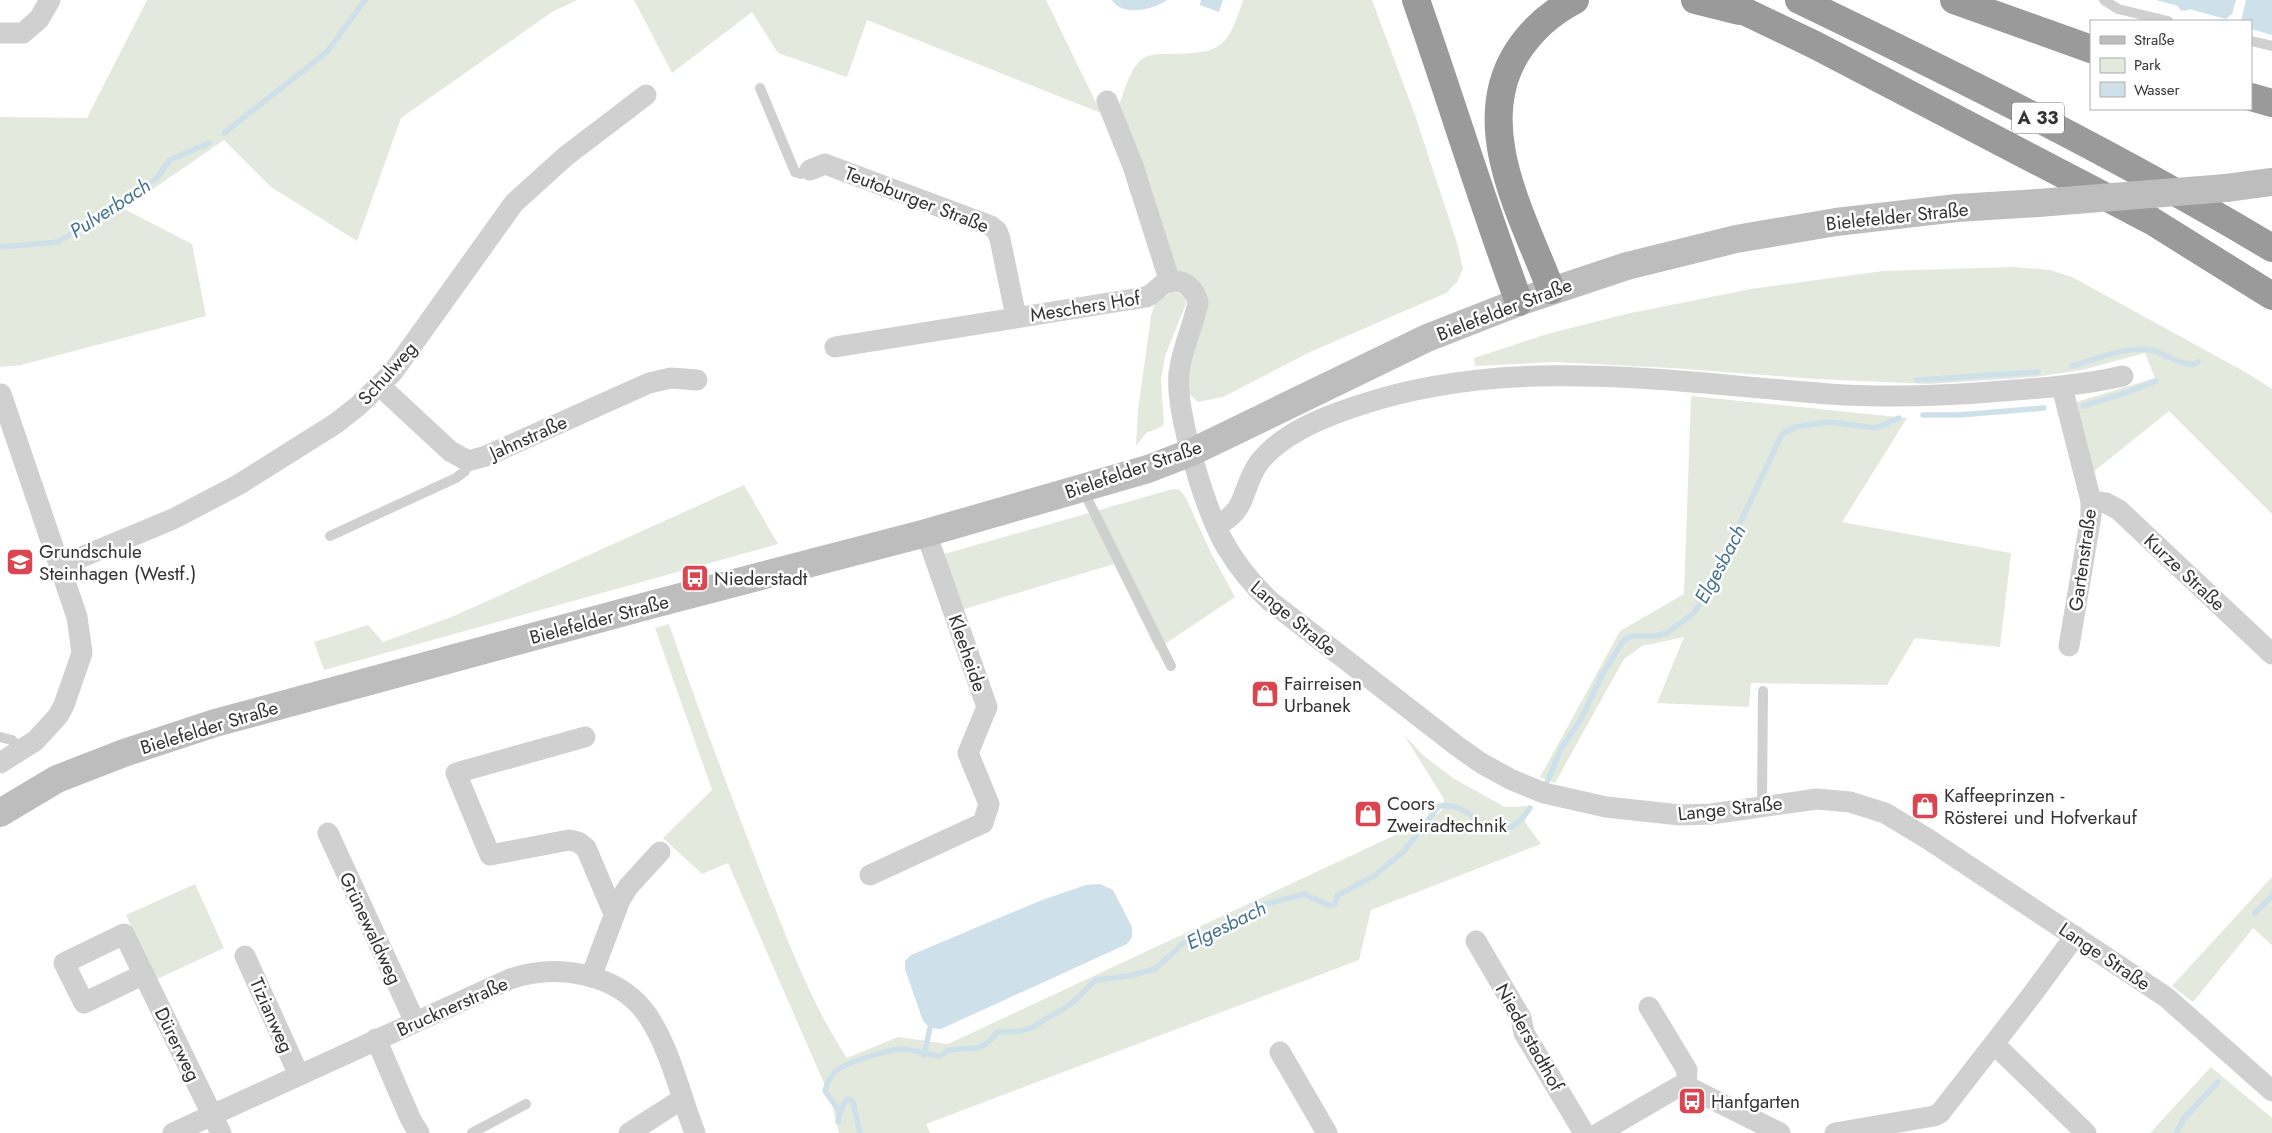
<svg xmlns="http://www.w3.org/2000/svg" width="2272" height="1133" font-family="Jost,sans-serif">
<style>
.green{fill:#e3e9dd}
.water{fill:#cee0ea}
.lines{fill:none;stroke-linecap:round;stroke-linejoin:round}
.stream{stroke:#cee0ea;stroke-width:5.5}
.lane{stroke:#d0d0d0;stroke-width:10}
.street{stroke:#d0d0d0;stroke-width:21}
.secondary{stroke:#bdbdbd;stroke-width:28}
.highway{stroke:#9a9a9a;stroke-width:28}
.secondary-bridge{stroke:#bdbdbd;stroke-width:28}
.labels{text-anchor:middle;stroke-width:5;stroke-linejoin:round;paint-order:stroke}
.shield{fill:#fff;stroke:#707070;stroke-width:1}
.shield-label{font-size:18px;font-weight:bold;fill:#333}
.street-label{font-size:19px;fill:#333;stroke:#fff}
.poi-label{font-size:19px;fill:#333;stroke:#fff;text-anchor:start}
.water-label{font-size:20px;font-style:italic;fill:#457491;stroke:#fff}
</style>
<rect width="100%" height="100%" fill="#fff"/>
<g class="green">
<polygon points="147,0 577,0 552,12 401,118 357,241 271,187 224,140 124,209 192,244 206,316 21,365 0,367 0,117 87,118"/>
<polygon points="634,0 1046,0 1101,113 867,20 847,77 778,53 752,12 672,73"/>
<path d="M1243,0H1372L1415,115L1458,246L1463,269L1457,282L1446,293L1310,352L1223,397L1198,402L1189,394L1188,375L1207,305C1207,277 1188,282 1173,266L1118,108C1124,93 1129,70 1141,60C1149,54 1157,54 1167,54C1218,53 1227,52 1243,0Z"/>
<polygon points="2014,267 2050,270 2072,277 2247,373 2272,389 2272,514 2169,411 2092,473 2073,403 2155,378 2145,353 2082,370 2034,377 1929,384 1816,379 1673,368 1553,362 1475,366 1474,358 1547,334 1626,314 1751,289 1883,271"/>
<polygon points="1174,291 1185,297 1186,304 1165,356 1161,380 1164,424 1161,427 1146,433 1136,446 1138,410 1151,316 1155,303"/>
<polygon points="1691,396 1907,418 1842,522 2011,553 2000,647 1915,638 1887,685 1751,683 1749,707 1657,703 1684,637 1642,646 1624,659 1555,783 1540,777 1620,631 1684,594"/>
<polygon points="744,485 778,544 324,670 314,642 368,625 383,642 454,616"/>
<polygon points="1173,489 1180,490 1186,498 1211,553 1235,597 1156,650 1114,564 961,610 941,555"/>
<path d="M669,624C700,714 733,802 768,891C791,948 813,1007 847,1058L898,1037L948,1044L1434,817L1442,810L1444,799L1404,735L1424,756L1453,778L1505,807L1529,806L1525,822L1541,844L1371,910L1359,960L926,1124L930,1133H839L830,1097L728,863L702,874L663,838L712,790L655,628Z"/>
<polygon points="2272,877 2272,945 2253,928 2193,1002 2172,986"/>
<polygon points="195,884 224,948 155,980 126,915"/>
<polygon points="2211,1067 2272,1118 2272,1133 2150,1133"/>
</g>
<g class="water">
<path d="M1112,0H1167C1153,10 1122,17 1112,0Z"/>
<polygon points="1201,0 1223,0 1219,12 1200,5"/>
<polygon points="2156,0 2236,0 2232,14 2226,19 2189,9 2186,11 2180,10 2178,6"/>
<polygon points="2246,0 2272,0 2272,35 2251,29 2251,21 2241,21"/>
<polygon points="1100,884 1113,890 1132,927 1132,937 1127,944 941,1029 930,1028 923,1021 905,969 905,961 911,955 1042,900 1086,885"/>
</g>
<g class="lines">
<g class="stream">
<polyline points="224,133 327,52 365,0"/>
<polyline points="0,247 58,242 156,179 170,160 209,143"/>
<path d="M2072,366C2097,359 2125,346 2151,350C2166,353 2180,366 2195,364L2198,362"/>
<polyline points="1917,380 2038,372"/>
<polyline points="2083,406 2128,392 2156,381"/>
<polyline points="1923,415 1960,415 2044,408"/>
<polyline points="1547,782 1561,749 1581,719 1602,675 1620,646 1625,639 1632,636 1657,636 1667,633 1694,613 1707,593 1724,556 1731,546 1733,538 1782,434 1795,427 1829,422 1876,428 1899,418"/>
<path d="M1496,829C1512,831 1521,821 1530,808"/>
<polyline points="2255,913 2272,896"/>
<polyline points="924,1055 930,1028"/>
<polyline points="840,1112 845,1102 848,1099 853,1102 860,1133"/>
<path d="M838,1122L840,1112L825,1091C827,1083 830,1077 836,1071C844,1063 891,1049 902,1049C915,1049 927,1055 940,1056L949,1050L977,1048L986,1044L998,1032L1021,1031L1033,1027L1071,1004L1096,980L1129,976L1155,969L1189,938L1228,923L1259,906L1304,894L1331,906L1335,903L1338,895L1374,876L1404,851L1439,806C1456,803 1469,813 1481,823"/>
<polyline points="2176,1133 2185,1117 2218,1082"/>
</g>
<g class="lane">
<polyline points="2104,0 2118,9 2168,21"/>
<polyline points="2251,41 2272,46"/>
<polyline points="760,88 795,172 801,174 810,170"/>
<polyline points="1083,490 1171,666"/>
<polyline points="330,536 456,478 465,471 468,461"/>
<polyline points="0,737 12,740 21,751"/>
<polyline points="1763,807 1762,798 1763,691"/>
<polyline points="472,1133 526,1104"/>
</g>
<g class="street">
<polyline points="0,33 23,33 39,19 50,0"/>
<polyline points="1107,101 1133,166 1170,282"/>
<polyline points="810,170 825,164 991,226 997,231 1000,239 1016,317"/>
<path d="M835,347L1146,297C1153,294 1157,289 1162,285C1178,274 1195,287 1198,303C1193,327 1182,348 1179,373C1175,412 1206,513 1227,548C1239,568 1253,585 1270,601L1457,746L1481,763L1512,780L1544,793L1606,807L1680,815L1711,814L1817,799L1850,802L1885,813L1928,839L2166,997L2272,1091"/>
<polyline points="380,386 450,451 468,461 486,456 649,383 671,378 697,380"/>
<polyline points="2062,387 2091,501 2091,516 2069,646"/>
<polyline points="2091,501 2106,503 2119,510 2272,654"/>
<path d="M1216,526C1249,509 1240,491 1258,464C1280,434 1323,417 1357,406C1508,354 1673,382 1829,394C1887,398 1945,396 2003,391C2044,388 2083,385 2123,376"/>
<polyline points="60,566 173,519 238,485 335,424 358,406 393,372 514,203 566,156 646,95"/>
<polyline points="585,737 456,773 490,855 569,840 578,842 586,848 614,914"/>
<polyline points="0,763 35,741 58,716 64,705 82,653 77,617 1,394"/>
<polyline points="328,833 415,1022"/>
<polyline points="870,875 983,823 989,804 968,753 987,707 926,533"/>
<polyline points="1476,941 1521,1018 1524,1033 1584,1133"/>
<polyline points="245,956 299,1075"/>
<polyline points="144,974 84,1003 64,963 124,934 221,1133"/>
<polyline points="591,977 620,900 628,887 660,852"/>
<polyline points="1649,1007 1687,1070 1686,1086"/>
<polyline points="376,1039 411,1120 419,1133"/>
<polyline points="1994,1044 2086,1133"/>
<polyline points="1280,1052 1327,1133"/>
<path d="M173,1133L510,979C557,963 619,973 648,1016C671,1051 680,1095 695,1133"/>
<polyline points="629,1133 682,1099"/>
<polyline points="1599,1133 1678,1087 1686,1086 1780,1133"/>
<polyline points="1835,1133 1934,1116 1940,1113 2031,996 2075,936"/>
</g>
<g class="secondary">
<polyline points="2226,188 2272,182"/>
<polyline points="0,813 57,779 124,753 215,723 654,604 926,533 1148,469 1192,452 1427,338 1519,302 1627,266 1736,239 1836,222 1957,208 2038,203"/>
</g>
<g class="highway">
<path d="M1416,0C1451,100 1482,202 1519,302"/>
<polyline points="1695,0 1739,11"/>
<polyline points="1721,0 1815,45 2152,221 2272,296"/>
<path d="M1799,0C1959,77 2119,156 2272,248"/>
<polyline points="1954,0 2091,49"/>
<polyline points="2251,97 2272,103"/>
<path d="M1551,290C1524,218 1471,128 1516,54C1531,30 1550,13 1575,0"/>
</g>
<polyline class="secondary-bridge" points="2038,203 2226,188"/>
</g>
<defs>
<g id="school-square" transform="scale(1.4375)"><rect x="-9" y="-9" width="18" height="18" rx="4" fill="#da4550" stroke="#fff"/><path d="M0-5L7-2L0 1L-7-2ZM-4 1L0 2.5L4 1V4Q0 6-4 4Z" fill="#fff"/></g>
<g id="bus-square" transform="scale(1.4375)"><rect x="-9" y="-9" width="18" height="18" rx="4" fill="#da4550" stroke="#fff"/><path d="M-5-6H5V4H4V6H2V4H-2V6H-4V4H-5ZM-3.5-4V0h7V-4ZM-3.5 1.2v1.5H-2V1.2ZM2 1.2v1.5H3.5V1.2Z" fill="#fff"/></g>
<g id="shop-square" transform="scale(1.4375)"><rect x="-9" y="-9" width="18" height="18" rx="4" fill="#da4550" stroke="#fff"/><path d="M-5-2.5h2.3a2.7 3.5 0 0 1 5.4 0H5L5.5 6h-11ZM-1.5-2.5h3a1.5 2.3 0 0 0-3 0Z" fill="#fff"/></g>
</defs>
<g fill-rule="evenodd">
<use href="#school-square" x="20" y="562"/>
<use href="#bus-square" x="695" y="578"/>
<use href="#shop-square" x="1265" y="694"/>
<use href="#shop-square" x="1925" y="806"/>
<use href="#shop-square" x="1368" y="814"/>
<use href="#bus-square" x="1692" y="1101"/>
</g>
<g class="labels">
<rect class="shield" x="2012" y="102.5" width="52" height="31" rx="4"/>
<g class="shield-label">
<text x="2038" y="124">A 33</text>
</g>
<g class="street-label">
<text transform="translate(917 199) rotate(21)" y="7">Teutoburger Straße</text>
<text transform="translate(1897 216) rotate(-6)" y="7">Bielefelder Straße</text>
<text transform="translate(1085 306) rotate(-9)" y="7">Meschers Hof</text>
<text transform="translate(1504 309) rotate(-21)" y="7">Bielefelder Straße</text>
<text transform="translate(387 373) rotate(-48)" y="7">Schulweg</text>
<text transform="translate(528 437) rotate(-24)" y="7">Jahnstraße</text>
<text transform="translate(1133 469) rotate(-19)" y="7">Bielefelder Straße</text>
<text transform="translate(2082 560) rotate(-82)" y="7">Gartenstraße</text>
<text transform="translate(2185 572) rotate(43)" y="7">Kurze Straße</text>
<text transform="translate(1294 618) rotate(40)" y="7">Lange Straße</text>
<text transform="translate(599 619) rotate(-15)" y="7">Bielefelder Straße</text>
<text transform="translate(968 653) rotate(71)" y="7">Kleeheide</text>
<text transform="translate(209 727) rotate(-17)" y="7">Bielefelder Straße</text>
<text transform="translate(1730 808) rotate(-6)" y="7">Lange Straße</text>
<text transform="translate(371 928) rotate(65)" y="7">Grünewaldweg</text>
<text transform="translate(2105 956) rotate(34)" y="7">Lange Straße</text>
<text transform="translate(452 1006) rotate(-24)" y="7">Brucknerstraße</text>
<text transform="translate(272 1015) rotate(66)" y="7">Tizianweg</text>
<text transform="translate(1530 1037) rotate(61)" y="7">Niederstadthof</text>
<text transform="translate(178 1044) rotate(64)" y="7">Dürerweg</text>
</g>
<g class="poi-label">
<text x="39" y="558">Grundschule<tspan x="39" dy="22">Steinhagen (Westf.)</tspan></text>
<text x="714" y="585">Niederstadt</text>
<text x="1284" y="690">Fairreisen<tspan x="1284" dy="22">Urbanek</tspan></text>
<text x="1944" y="802">Kaffeeprinzen -<tspan x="1944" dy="22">Rösterei und Hofverkauf</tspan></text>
<text x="1387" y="810">Coors<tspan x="1387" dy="22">Zweiradtechnik</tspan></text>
<text x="1711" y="1108">Hanfgarten</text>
</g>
<g class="water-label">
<text transform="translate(110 208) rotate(-33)" y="7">Pulverbach</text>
<text transform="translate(1720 564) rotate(-62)" y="7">Elgesbach</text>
<text transform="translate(1226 925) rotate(-26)" y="7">Elgesbach</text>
</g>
</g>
<rect x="2090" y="20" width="162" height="90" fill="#ffffff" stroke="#adadad"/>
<rect x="2100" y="36" width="25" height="8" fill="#bdbdbd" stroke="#adadad"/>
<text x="2134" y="45" font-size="15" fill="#333333">Straße</text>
<rect x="2100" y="58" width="25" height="15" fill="#e3e9dd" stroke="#adadad"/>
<text x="2134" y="70" font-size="15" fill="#333333">Park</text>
<rect x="2100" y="82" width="25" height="15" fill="#cee0ea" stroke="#adadad"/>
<text x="2134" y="95" font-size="15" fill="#333333">Wasser</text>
</svg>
